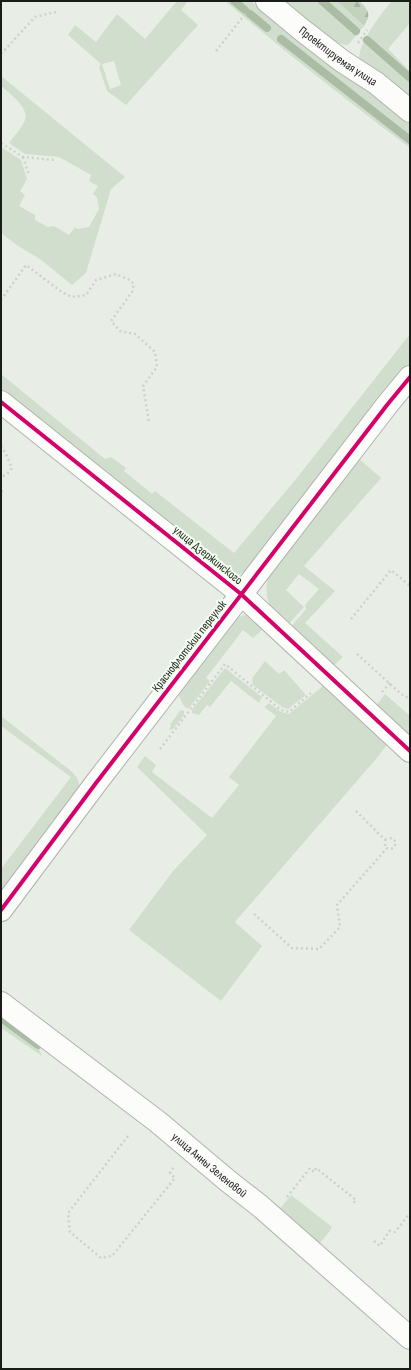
<svg xmlns="http://www.w3.org/2000/svg" width="411" height="1370" font-family="'Sofia Sans Condensed',sans-serif">
<style>
.green{fill:#d1decd;fill-rule:evenodd}
.forest{fill:url(#forest-firs)}
.lines{fill:none;stroke-linecap:round;stroke-linejoin:round}
.stream{stroke:#abbca4;stroke-width:8}
.minor-casing{stroke:#afb4ad;stroke-width:24}
.path{stroke:#ced0cd;stroke-width:2.5;stroke-dasharray:2 3;stroke-linecap:butt}
.minor{stroke:#fcfcfb;stroke-width:22}
.cycleway-casing{stroke:#f4fef0;stroke-width:6}
.cycleway{stroke:#d6006c;stroke-width:4}
.labels{text-anchor:middle;stroke-width:4;stroke-linejoin:round;paint-order:stroke}
.street-label{font-size:12px;fill:#191d18;stroke:#f4fef0}
</style>
<defs>
<pattern id="forest-firs" width="22" height="20" patternUnits="userSpaceOnUse"><rect width="22" height="20" fill="#c3d2bd"/><path d="M5 1l3.5 6h-7zM16 11l3.5 6h-7z" fill="#a7b4a2"/></pattern>
</defs>
<rect width="100%" height="100%" fill="#e8eee6"/>
<g class="green">
<path d="M177,1H188L181,10L198,25L126,105L107,91L99,67L101,64L68,35L75,25L96,42L117,14L145,39ZM114,61L121,85L110,89L102,64Z"/>
<path d="M225,1H251L287,31L410,120V148C347,101 285,52 225,1Z"/>
<path d="M284,1H337L364,26L348,45C332,46 297,12 284,1Z"/>
<path d="M392,1H410V23L388,49L410,71V101L360,60C355,47 383,11 392,1Z"/>
<path d="M1,76L125,177L111,189L86,273L72,285L40,259L18,246L1,233V147L21,160L27,179L20,191L25,195L19,206L35,215V220L48,227L54,226L69,235L75,227L77,229L89,227L99,209L97,197L93,194L98,186L89,181L91,175L59,157L25,154L9,143C14,136 22,128 25,120C30,108 9,93 1,86Z"/>
<polygon points="410,334 410,370 251,567 237,576 230,575 1,389 1,374 105,459 111,457 126,468 124,471 152,494 155,491 234,553 296,479"/>
<path d="M357,457L381,478L304,566L335,591L305,623L343,657L332,667L289,629L306,609L305,605L319,589L299,574L286,590L304,607L286,627C271,609 263,602 268,577Z"/>
<polygon points="245,615 252,617 263,629 253,638 243,630 206,678 210,681 189,708 186,708 184,706 176,691 237,617"/>
<polygon points="265,661 279,674 284,670 306,695 288,709 282,707 253,685 252,678"/>
<polygon points="225,668 262,697 259,703 231,681 210,707 207,705 199,715 192,713 192,710"/>
<polygon points="324,685 389,742 376,759 235,922 262,946 221,1001 129,930 173,871 207,835 137,767 145,756 156,765 152,772 212,818 239,785 229,777 276,716 264,707 269,703 281,712 289,714"/>
<polygon points="385,694 410,716 410,738 375,707"/>
<polygon points="181,710 184,711 184,715 172,730 169,729 171,726 170,724"/>
<polygon points="1,716 71,771 77,778 80,786 1,897 1,869 71,777 1,726"/>
<polygon points="1,1009 43,1042 38,1047 42,1056 1,1028"/>
<polygon points="291,1195 332,1227 329,1232 320,1243 316,1243 278,1211"/>
</g>
<path class="forest" d="M337,1H359C368,9 372,14 364,26Z"/>
<g class="lines">
<g class="stream">
<polyline points="234,1 245,10"/>
<polyline points="322,1 356,31"/>
<polyline points="250,14 267,28"/>
<polyline points="281,39 410,140"/>
<polyline points="367,40 410,78"/>
<polyline points="1,1018 38,1045"/>
</g>
<g class="minor-casing">
<g id="minor">
<path id="s1" d="M267,1L302,30L342,61L376,83L410,111"/>
<polyline points="1,402 241,594 410,751"/>
<polyline points="1,910 96,783 387,405 410,377"/>
<path id="s2" d="M1,1003L158,1122L228,1181L260,1206L410,1338"/>
</g>
</g>
<g class="path">
<polyline points="358,43 367,30"/>
<polyline points="216,51 246,13"/>
<polyline points="1,54 35,17 56,12"/>
<polyline points="1,143 23,157 55,160"/>
<polyline points="23,157 29,175"/>
<polyline points="1,300 26,265 62,292 72,297 86,295 96,280 116,274 130,280 134,284 132,292 111,321 120,331 135,334 155,352 157,367 143,386 149,422"/>
<polyline points="1,446 6,454 12,468 7,474 1,477"/>
<polyline points="1,491 5,492"/>
<polyline points="351,619 391,570 410,586"/>
<polyline points="357,654 401,694 410,699"/>
<polyline points="382,692 390,683"/>
<polyline points="160,749 225,664 281,710 289,712 311,693"/>
<polyline points="356,811 385,840 385,844 387,848"/>
<path d="M385,840L387,839L392,838L396,842C395,848 392,850 387,848"/>
<polyline points="254,914 292,948 319,949 340,927 337,905 387,848"/>
<polyline points="128,1136 68,1213 70,1232 101,1258 112,1256 175,1178 170,1173 174,1167"/>
<polyline points="287,1197 310,1168 314,1172 316,1168 356,1200 352,1205"/>
<polyline points="374,1241 380,1246 389,1231 395,1232 410,1213"/>
</g>
<use href="#minor" class="minor"/>
<g class="cycleway-casing">
<g id="cycleway">
<polyline points="1,402 241,594 410,751"/>
<polyline points="1,910 96,783 387,405 410,377"/>
</g>
</g>
<use href="#cycleway" class="cycleway"/>
</g>
<g class="labels">
<g class="street-label">
<text dy="4" stroke="none"><textPath href="#s1" startOffset="90">Проектируемая улица</textPath></text>
<text transform="translate(208 555) rotate(39)" y="4">улица Дзержинского</text>
<text transform="translate(189 646) rotate(-52)" y="4">Краснофлотский переулок</text>
<text dy="4" stroke="none"><textPath href="#s2" startOffset="264">улица Анны Зеленовой</textPath></text>
</g>
</g>
<rect width="411" height="1370" fill="none" stroke="#191d18" stroke-width="4"/>
</svg>
